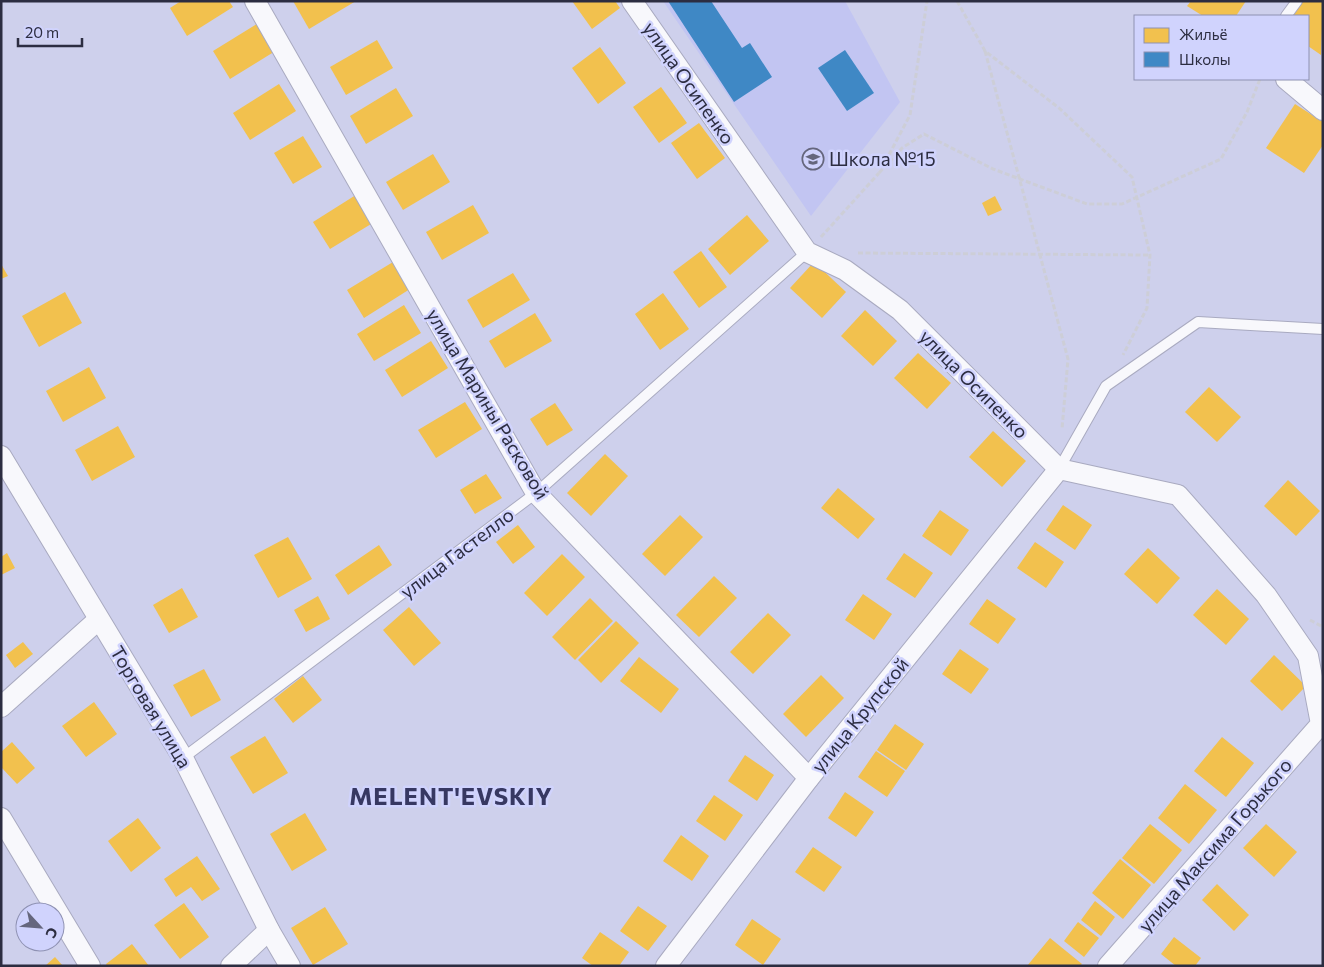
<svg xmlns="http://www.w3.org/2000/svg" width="1324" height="967" font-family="Commissioner,sans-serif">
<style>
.built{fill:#c2c5f2}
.homes{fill:#f2c14e}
.schools{fill:#3f88c5}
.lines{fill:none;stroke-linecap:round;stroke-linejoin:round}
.lane-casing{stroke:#a9aac0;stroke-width:12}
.street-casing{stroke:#a9aac0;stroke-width:22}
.path{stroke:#cdced7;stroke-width:3;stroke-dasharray:5 2.5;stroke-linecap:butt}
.lane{stroke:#f8f8fc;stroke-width:10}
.street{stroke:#f8f8fc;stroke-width:20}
.labels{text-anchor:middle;stroke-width:5;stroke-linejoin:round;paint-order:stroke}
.street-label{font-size:19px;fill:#2c2d41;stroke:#d0d3fd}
.poi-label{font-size:19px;fill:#2c2d41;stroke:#d0d3fd;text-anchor:start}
.district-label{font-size:24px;font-weight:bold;letter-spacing:1px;fill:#373862;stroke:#d0d3fd}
</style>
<rect width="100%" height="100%" fill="#ced0ec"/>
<polygon class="built" points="663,1 845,1 900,102 811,216"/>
<g class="homes">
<polygon points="181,1 229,1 233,7 187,36 170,8"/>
<polygon points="293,1 356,1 309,29"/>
<polygon points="572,1 615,1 620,8 592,29"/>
<polygon points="1191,1 1246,1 1236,16 1203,16 1187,6"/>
<polygon points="1302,1 1323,1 1321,55 1308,46 1308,16 1292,16"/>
<polygon points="260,22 277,50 230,79 213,51"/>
<polygon points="377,40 393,68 346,95 330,67"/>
<polygon points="600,47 626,83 598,104 572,68"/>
<polygon points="279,84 296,111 250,140 233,113"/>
<polygon points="661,87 687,123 659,143 633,107"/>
<polygon points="396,88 413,116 366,144 350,116"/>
<polygon points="1295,104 1323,122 1323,145 1304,173 1266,148"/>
<polygon points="699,123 725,158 697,179 671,143"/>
<polygon points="303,136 322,167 293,184 274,153"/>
<polygon points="433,154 450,182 403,210 386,182"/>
<polygon points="359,193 376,221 330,249 313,222"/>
<polygon points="995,196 1002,210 988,216 982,203"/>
<polygon points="473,205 489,233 442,260 426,232"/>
<polygon points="747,215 769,241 730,275 708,249"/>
<polygon points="701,251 727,287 699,308 673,272"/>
<polygon points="393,262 410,289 364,318 347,290"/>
<polygon points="814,262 846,292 822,318 790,288"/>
<polygon points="1,264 8,276 1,279"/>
<polygon points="513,273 530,300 483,328 467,300"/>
<polygon points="65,292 82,323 39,347 22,316"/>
<polygon points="663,293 689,329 660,350 635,314"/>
<polygon points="404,305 421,333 374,361 357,334"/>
<polygon points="865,310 897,341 873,366 841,336"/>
<polygon points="535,313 552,341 505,368 489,341"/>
<polygon points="431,341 448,368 402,397 385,370"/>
<polygon points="918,353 951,383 927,409 894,378"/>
<polygon points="89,367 106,398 63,422 46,391"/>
<polygon points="1209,387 1241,417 1217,442 1185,412"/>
<polygon points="465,402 482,429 436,458 418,430"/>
<polygon points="555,403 573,430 547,446 530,419"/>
<polygon points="118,426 135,457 92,481 75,450"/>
<polygon points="993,431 1026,461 1002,487 969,457"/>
<polygon points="605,454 628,476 591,516 567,493"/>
<polygon points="486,474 502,498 475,514 460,490"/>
<polygon points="1288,480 1320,511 1296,536 1264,506"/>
<polygon points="838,488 875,519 858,539 821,508"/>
<polygon points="1063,505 1092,525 1075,550 1046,530"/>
<polygon points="940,510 969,530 951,556 922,536"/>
<polygon points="680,515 703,537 665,576 642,554"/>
<polygon points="518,525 535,547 513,564 496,542"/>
<polygon points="288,537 312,579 278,598 254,555"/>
<polygon points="1035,542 1064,562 1046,588 1017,568"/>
<polygon points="379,545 392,565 348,595 335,575"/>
<polygon points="1148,548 1180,578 1157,604 1124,574"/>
<polygon points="7,553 15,568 1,575 1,557"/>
<polygon points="904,553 933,573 915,598 886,579"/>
<polygon points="562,554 585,577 547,616 524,593"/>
<polygon points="714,576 737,598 699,637 676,615"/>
<polygon points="182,588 198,617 169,633 153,605"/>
<polygon points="1217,589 1249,619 1226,645 1193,615"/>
<polygon points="863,594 892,614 874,640 845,620"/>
<polygon points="318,596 330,619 306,632 294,610"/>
<polygon points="590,598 613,621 575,660 552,637"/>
<polygon points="987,599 1016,619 998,644 969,624"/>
<polygon points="409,607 441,643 414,666 383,630"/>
<polygon points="768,613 791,635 753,674 730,652"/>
<polygon points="616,621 639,643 601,683 578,660"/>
<polygon points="23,642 33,654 15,668 6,655"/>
<polygon points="960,649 989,669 971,694 942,674"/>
<polygon points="1274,655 1306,686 1282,711 1250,681"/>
<polygon points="639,657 679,689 661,713 620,681"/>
<polygon points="204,669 221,700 191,717 173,685"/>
<polygon points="821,675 844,698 806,737 783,714"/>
<polygon points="303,676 322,700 293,723 274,699"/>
<polygon points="94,702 117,734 86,757 62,726"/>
<polygon points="895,724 924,744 906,770 877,750"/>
<polygon points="265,736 288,773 253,794 230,757"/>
<polygon points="1222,737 1254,763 1226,797 1194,771"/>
<polygon points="12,742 35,768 17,784 1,767 1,752"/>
<polygon points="876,751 905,771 887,797 858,777"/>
<polygon points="745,755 774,775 757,801 728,781"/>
<polygon points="1185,784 1217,810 1189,844 1158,818"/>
<polygon points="845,792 874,812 856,837 828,818"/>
<polygon points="714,795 743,815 725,841 696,821"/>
<polygon points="305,813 327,850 292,871 270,834"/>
<polygon points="138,818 161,848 131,872 108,841"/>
<polygon points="1150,824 1182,850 1154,884 1122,858"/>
<polygon points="1266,824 1297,852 1274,877 1243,848"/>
<polygon points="681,835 709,856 692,881 663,861"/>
<polygon points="813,847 842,867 824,892 795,872"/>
<polygon points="197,856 220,889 202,901 191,887 176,897 164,879"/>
<polygon points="1120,859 1151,885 1123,919 1092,893"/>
<polygon points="1217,884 1249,915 1234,931 1202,900"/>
<polygon points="1095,901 1115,917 1101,936 1081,920"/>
<polygon points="184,903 209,937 180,959 154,925"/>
<polygon points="638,906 667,926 648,951 620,931"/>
<polygon points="325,907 348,944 313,965 291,928"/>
<polygon points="752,919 781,939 763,965 735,945"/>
<polygon points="1078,922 1099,938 1084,957 1064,941"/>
<polygon points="600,932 629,952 619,966 593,966 582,958"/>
<polygon points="1174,937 1201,958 1195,966 1176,966 1161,954"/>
<polygon points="1050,938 1082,964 1080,966 1027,966"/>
<polygon points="132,944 149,966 107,966 106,964"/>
<polygon points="55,957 63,966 45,966"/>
</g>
<g class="schools">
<polygon points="668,1 711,1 742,48 750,43 772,77 734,102"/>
<polygon points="845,50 874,93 847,111 818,68"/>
</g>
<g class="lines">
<g class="lane-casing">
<g id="lane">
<polyline points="1286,16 1297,1"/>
<polyline points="1059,469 1106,386 1198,322 1323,329"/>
<polyline points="183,758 536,493 807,252"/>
</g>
</g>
<g class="street-casing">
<g id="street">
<polyline points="255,1 536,493 809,778"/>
<polyline points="632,1 807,252 845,270 900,310 1059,469 1178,495 1266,595 1308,656 1321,724 1108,966"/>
<polyline points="1286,79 1323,110"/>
<polyline points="1,456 183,758 269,930 290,966"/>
<polyline points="1,707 98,620"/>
<polyline points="1,818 90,966"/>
<polyline points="231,966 269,930"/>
<polyline points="666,966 809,778 1059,469"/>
</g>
</g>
<g class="path">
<polyline points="957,1 985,51 1059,108 1132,177 1150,255 1147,308 1123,355"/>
<polyline points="985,51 1068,359 1062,429"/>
<polyline points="882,168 910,115 927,1"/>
<polyline points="879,173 902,148 924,134 993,169 1087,204 1122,204 1221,159 1247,112 1260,79"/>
<polyline points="821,237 879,173"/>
<polyline points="858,253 1150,255"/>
<polyline points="1310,620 1323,627"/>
</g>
<use href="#lane" class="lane"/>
<use href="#street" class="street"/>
</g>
<defs>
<g id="school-ring" transform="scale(1.125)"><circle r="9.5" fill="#d0d3fd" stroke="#65667d" stroke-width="1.5"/><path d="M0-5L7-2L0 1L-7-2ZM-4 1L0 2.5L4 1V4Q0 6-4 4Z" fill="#65667d"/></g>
</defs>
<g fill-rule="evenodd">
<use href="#school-ring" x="813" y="159"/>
</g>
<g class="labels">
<g class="street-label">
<text transform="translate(689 83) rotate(55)" y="7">улица Осипенко</text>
<text transform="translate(974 384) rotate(45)" y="7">улица Осипенко</text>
<text transform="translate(488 404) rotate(59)" y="7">улица Марины Расковой</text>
<text transform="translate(457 553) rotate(-37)" y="7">улица Гастелло</text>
<text transform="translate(151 707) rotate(59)" y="7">Торговая улица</text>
<text transform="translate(860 715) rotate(-51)" y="7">улица Крупской</text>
<text transform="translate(1215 845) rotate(-49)" y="7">улица Максима Горького</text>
</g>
<g class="poi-label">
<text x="829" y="166">Школа №15</text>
</g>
<g class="district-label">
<text x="451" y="805">MELENT'EVSKIY</text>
</g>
</g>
<rect width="1324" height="967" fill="none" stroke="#2c2d41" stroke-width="5"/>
<rect x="1134" y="15" width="175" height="65" fill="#d0d3fd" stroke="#8e91b2"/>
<rect x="1144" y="28" width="25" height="15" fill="#f2c14e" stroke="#8e91b2"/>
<text x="1179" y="40" font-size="15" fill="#2c2d41">Жильё</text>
<rect x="1144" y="52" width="25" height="15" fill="#3f88c5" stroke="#8e91b2"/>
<text x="1179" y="65" font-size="15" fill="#2c2d41">Школы</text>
<g transform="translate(40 927) rotate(116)"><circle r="24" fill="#d0d3fd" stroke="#8e91b2"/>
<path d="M0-4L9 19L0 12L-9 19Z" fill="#65667d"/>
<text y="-8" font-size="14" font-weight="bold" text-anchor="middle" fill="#2c2d41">С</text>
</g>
<path d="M18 38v8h64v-8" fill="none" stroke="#2c2d41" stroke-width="2.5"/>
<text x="25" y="38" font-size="15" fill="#2c2d41" stroke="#d0d3fd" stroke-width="4" paint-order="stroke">20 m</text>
</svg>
